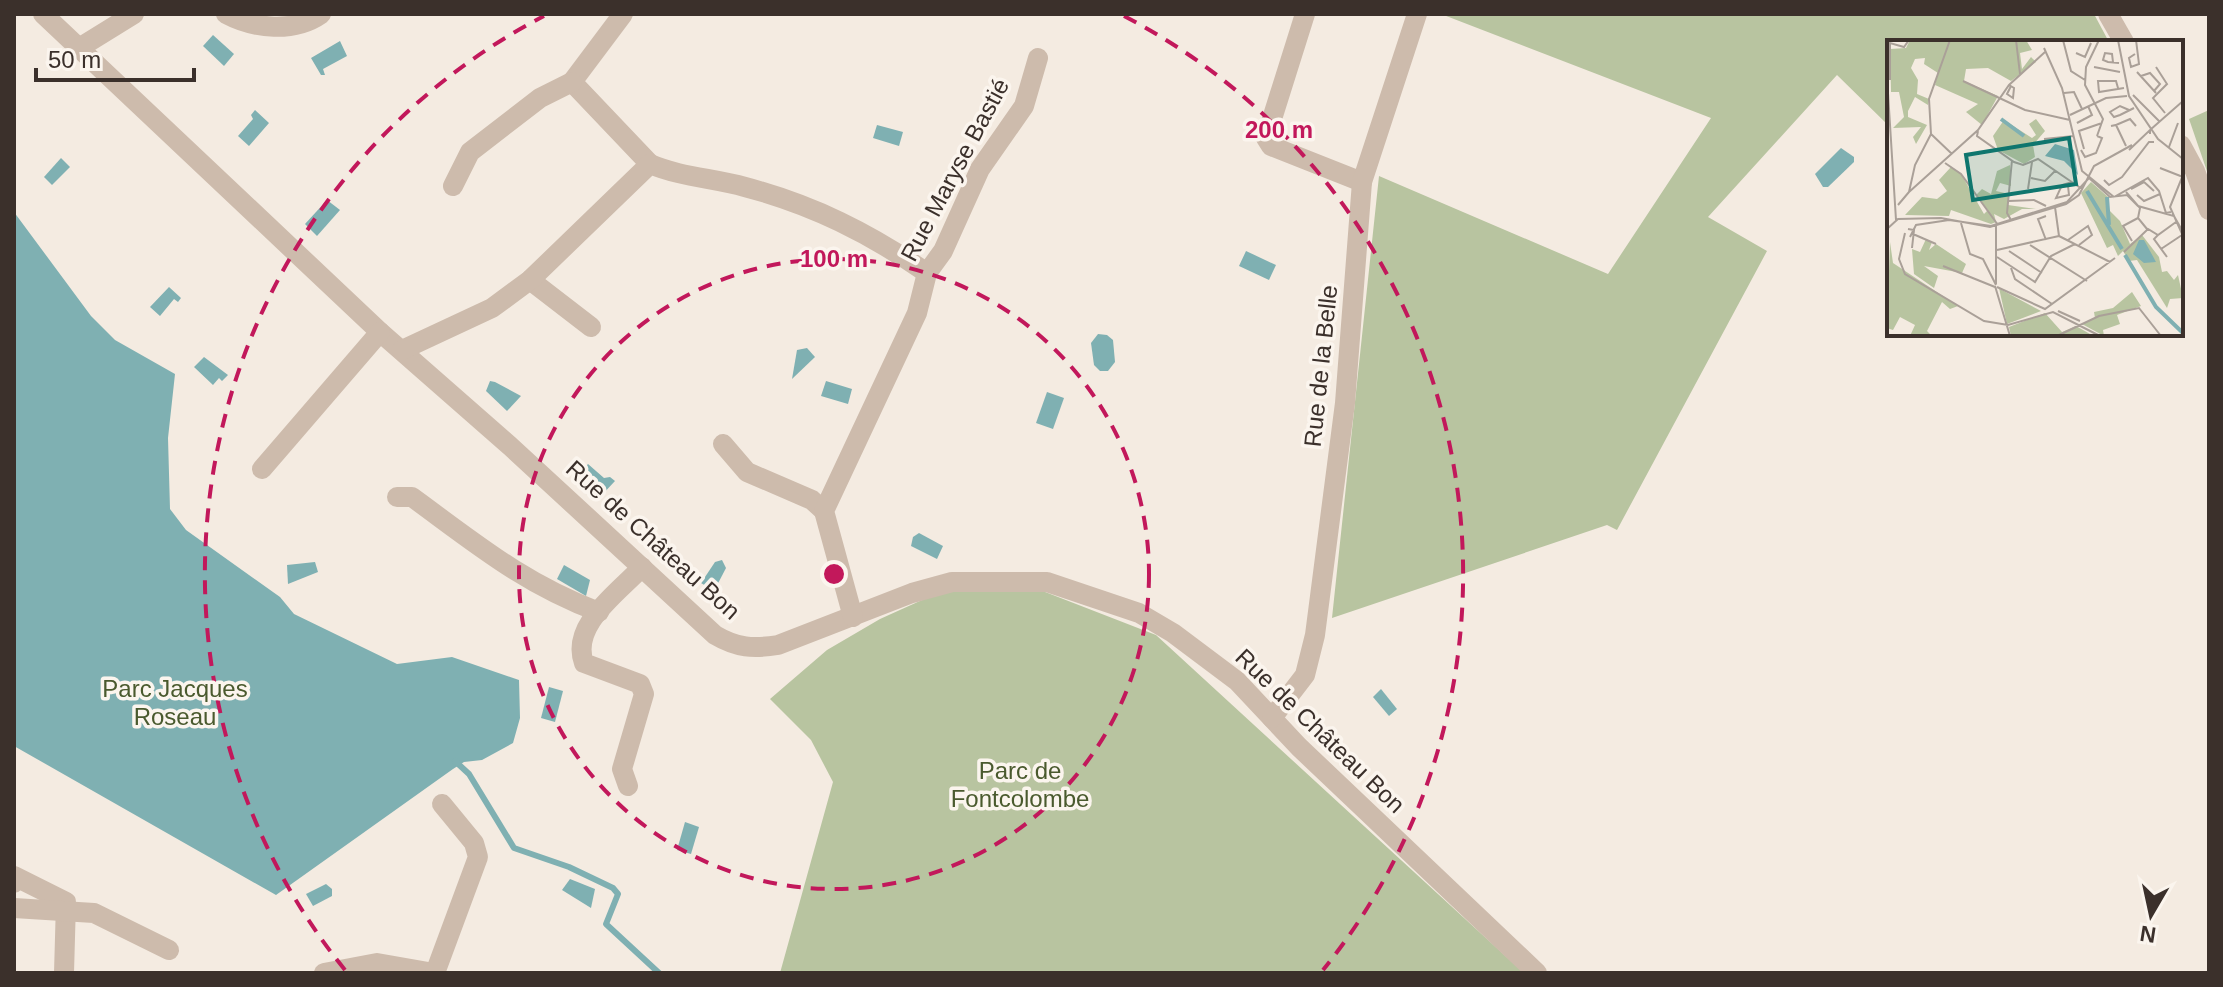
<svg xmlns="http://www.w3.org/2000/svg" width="2223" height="987" font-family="Arial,sans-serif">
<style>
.green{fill:#b8c4a0}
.water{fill:#7fb0b2}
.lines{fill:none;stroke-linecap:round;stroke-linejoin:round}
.stream{stroke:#7fb0b2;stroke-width:6}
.minor{stroke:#cdbbac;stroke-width:20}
.ring{fill:none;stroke:#c2185b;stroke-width:4;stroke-dasharray:14 10}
.labels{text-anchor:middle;stroke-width:7;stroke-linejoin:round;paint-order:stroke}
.street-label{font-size:24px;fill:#3b302b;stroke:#fbf5ee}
.park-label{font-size:24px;fill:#4a5a2e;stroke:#fbf5ee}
.inset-river{fill:none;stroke:#7fb0b2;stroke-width:4}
.inset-road{fill:none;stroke:#aaa098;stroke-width:2}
.view{fill:#0f766e;fill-opacity:0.15;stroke:#0f766e;stroke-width:4}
.inset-edge{fill:none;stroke:#3b302b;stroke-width:4}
.centre{fill:#c2185b;stroke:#fbf5ee;stroke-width:4}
.ring-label{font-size:24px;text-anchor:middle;font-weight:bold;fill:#c2185b;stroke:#fbf5ee;stroke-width:7;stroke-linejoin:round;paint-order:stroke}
</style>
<rect width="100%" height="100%" fill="#f4ebe1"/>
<g class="green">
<polygon points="1441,14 2094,14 2109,42 1889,42 1889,126 1837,75 1708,217 1767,251 1617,530 1607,525 1332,618 1379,176 1608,274 1711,118"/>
<polygon points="2209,110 2209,177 2189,119"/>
<polygon points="1040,590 1156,635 1524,973 780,973 833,782 811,740 770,699 827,650 880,619 942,591"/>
</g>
<g class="water">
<polygon points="213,35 234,54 224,66 203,46"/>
<polygon points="340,41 347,56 323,69 325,75 321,75 311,58"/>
<polygon points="255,110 269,123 249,146 238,136 253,119 251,115"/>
<polygon points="877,125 903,132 899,146 873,138"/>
<polygon points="1841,148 1854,157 1854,162 1828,187 1823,187 1815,174"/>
<polygon points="61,158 70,167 52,185 44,177"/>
<polygon points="327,200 340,210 317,236 305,224"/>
<polygon points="14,212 91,316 115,340 175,374 168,438 170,509 186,530 280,597 294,614 397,664 452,657 519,680 520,718 513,743 482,760 464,762 453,769 276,895 14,746"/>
<polygon points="1246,251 1276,265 1269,280 1239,266"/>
<polygon points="169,287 181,298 178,302 174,299 160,316 150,307"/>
<polygon points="1098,334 1107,335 1113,340 1115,362 1108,371 1100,371 1094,365 1091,343"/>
<polygon points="807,348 815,357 792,379 797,350"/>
<polygon points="204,357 228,375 222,381 219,378 213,385 194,367"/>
<polygon points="490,381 495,382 521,396 507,411 486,391"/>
<polygon points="826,381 852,389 848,404 821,396"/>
<polygon points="1047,392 1064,398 1053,429 1036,423"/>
<polygon points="588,464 604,478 610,477 615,481 600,497 577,476"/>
<polygon points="919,533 943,546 937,559 911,546 913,537"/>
<polygon points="722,560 726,568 714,591 701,583 715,562"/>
<polygon points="315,562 318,572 288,584 287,565"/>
<polygon points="564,565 590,580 586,596 557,579"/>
<polygon points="549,687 563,691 555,722 541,718"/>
<polygon points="1381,689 1397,709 1389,716 1373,697"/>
<polygon points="685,822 699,827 691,854 677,850"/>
<polygon points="570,879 595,889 591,908 562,890"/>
<polygon points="326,884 332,889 332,896 313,906 306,894"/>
</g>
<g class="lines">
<polyline class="stream" points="455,761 469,774 514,848 569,867 613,888 618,894 606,924 659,973"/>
<g class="minor">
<path d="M43,14L380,332L510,446L715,635C737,648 753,649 778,645L912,593L952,582H1047L1139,613L1173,633L1237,681L1299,747L1537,973"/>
<path d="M226,14C254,29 294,33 321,14"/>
<polyline points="623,14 572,82 650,164"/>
<polyline points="1305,14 1266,138 1271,146 1362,182"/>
<polyline points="2108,14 2124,42"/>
<polyline points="79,48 134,14"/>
<polyline points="2181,145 2195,171 2209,210"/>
<polyline points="453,186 470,152 540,98 572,82"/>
<polyline points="530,280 591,327"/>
<path d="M402,350L492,308L530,280L650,164C681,177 712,178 745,187C813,205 869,233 927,273"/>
<polyline points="723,444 747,472 812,500 824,511"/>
<polyline points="262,469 380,332"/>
<path d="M397,497H412C475,543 524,584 599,612"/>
<polyline points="853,617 824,511 917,313 927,273 943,251 980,169 1024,106 1038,58"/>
<polyline points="1272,718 1305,675 1315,635 1345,403 1362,182 1417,14"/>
<path d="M628,786L622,769L644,694L640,684L584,663C570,625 618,593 642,567"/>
<polyline points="14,883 14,876 66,902 64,973"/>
<polyline points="14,908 94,913 169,950"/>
<polyline points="324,973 377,963 434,973"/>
<polyline points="435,973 478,857 474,843 442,804"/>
</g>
</g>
<g class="ring">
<circle cx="834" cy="574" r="315"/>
<path d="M345 970A629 629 0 0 1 544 16M1124 16A629 629 0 0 1 1323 970"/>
</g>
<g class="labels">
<g class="street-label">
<text transform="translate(955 170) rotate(-62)" y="8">Rue Maryse Bastié</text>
<text transform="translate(1321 366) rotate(-84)" y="8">Rue de la Belle</text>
<text transform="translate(653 540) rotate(42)" y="8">Rue de Château Bon</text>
<text transform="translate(1320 731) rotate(44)" y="8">Rue de Château Bon</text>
</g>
<g class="park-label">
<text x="175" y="697">Parc Jacques<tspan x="175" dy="28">Roseau</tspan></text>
<text x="1020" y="779">Parc de<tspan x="1020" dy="28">Fontcolombe</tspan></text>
</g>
</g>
<g transform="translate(1887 40)">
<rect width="296" height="296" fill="#f4ebe1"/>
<path d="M23,0H139L145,10L133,13L135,29L144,17L149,22L124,41L101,28L79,29L77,41L111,56L95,85L79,72L91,64L48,45L51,33L37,24L38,18L28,19L24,28L31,40L30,54L42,59L41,65L28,57L21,71V77L40,85L29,104L26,97L34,87L6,88L17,77L12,52H4L3,9L19,8ZM149,79L158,91L146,105L148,117L137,124L111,110L106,96L117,80L145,98L149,95L142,84ZM123,125L124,146L113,143L109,151L122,154L121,165L149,169H135L117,179L107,174L109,182L104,184L64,170L62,176L18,175L35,157L50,159L60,151L52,140L64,127L74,134L97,174L101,170L89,155L95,149L104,154L110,131ZM204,142L221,157L220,168L233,181L243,204L255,195L272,217L275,232L280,231L287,240L291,235L296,258L283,259L280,268L250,220L242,221L236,211L231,216L226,205L220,208L194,153ZM39,199L45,202L42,210L49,204L79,224L75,233L37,226L51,236L47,248L27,234L25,209L33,212ZM3,202L6,223L71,266L63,269L55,262L40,291L45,296H23L28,285L13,277L6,290L0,288ZM112,248L113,249L154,271L120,284ZM245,252L254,266L230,275L233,284L216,290L217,296L195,284L208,278L207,272L226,268ZM158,273L175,292L189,286L203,294L124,296L122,287Z" fill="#b8c4a0"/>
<path d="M168,104L187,110L191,135L177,121L158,116ZM252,200H257L269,222L257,223L246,214Z" fill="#7fb0b2"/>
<path class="inset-river" d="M114,79L137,96M200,151L235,209M220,157L222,185M238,215L269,267L296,293"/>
<path class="inset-road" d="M129,0L133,34M176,0L184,31L198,40M231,0L242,56L271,99L296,119M157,8L175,48L195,131L227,157L261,138L272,151L279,173L284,172M189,13L198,17L204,3M248,14L242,18L244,27L252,24L249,0M226,22L225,14L218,13L216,20L221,22L232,23M207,27L233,32M269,27L280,44L266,58L278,73M250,32L269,53M254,36L263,33L273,44L267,51M0,37L9,180M3,40V3L17,7L22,0M76,41L138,70L183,80M122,45L127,48L126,58L120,54L124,46M231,48L229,41H211L212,52L237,48M177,53L187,52L195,69M246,55L272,81M242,70L233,66L223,72L227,77L233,75L247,68M183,75L219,58L240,56M197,79L190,83L205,75L201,66M229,85L243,79L249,86M224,86L229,85L239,106M263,90L296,61M91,91L90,96L127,122L136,125L151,119L195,149M44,94L65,114M210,96L216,79L198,45L199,27L212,0M157,99L187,96M282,107L291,83M197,109L192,91L215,83M194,110L198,117L209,113L215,98L210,96M242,110L263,90V94M58,123L74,134L111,185M273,128L296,137M296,135L283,167L296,196M144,138L158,141L168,131M217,140L222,145L235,137L262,102H267M181,146L182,155L169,158L175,145L185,142M141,149L145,122M244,149L257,142L267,151M22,152L91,90L122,45L158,12M239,152L253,168L251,178L260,189M250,155L257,161L273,154M122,161L147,160L159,166M11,165L22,152L28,125L44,94L42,59L63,0M168,167L172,196M124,180L120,173L125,120M74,183L83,214L96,219L109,245M0,189L11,179L54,178L103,187L179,164L192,155L207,126L245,105M21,189L27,190L25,208M18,193L12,219L18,234L97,281L121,285L166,272L213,296M26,194L49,204M271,195L267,199L280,217M172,196L223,222M23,197L29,185L62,180L104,186L180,162L202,138L223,157L240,155L251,166L287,176L296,192M159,200L151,179L159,176M181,200L201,186L205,195L192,205M245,201L236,186L251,178M143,205L200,241M274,209L295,195M110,210L172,196M122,211L155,233M237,212L261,189L271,195L289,182M110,217L148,242L164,216L188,204M56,226L108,247M124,228L128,239L165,264M109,244V186M108,246L123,296M110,247L158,269L228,218M171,271L193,281M170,296L212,276L252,268L274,296"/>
<path class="view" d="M182,98L189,144L86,160L79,115Z"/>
<rect width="296" height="296" class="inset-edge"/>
</g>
<circle cx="834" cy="574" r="12" class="centre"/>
<g class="ring-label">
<text x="1279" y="138">200 m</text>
<text x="834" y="267">100 m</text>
</g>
<rect width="2223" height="987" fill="none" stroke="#3b302b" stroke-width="32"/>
<g transform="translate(2151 915) rotate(189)" stroke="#fbf5ee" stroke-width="6" paint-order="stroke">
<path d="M0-6L14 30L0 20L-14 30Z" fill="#3b302b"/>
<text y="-12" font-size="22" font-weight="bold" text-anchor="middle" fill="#3b302b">N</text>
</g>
<path d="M36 68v12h158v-12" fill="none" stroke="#3b302b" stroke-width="4"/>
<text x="48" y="68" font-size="24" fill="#3b302b" stroke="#fbf5ee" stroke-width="6" paint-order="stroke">50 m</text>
</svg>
